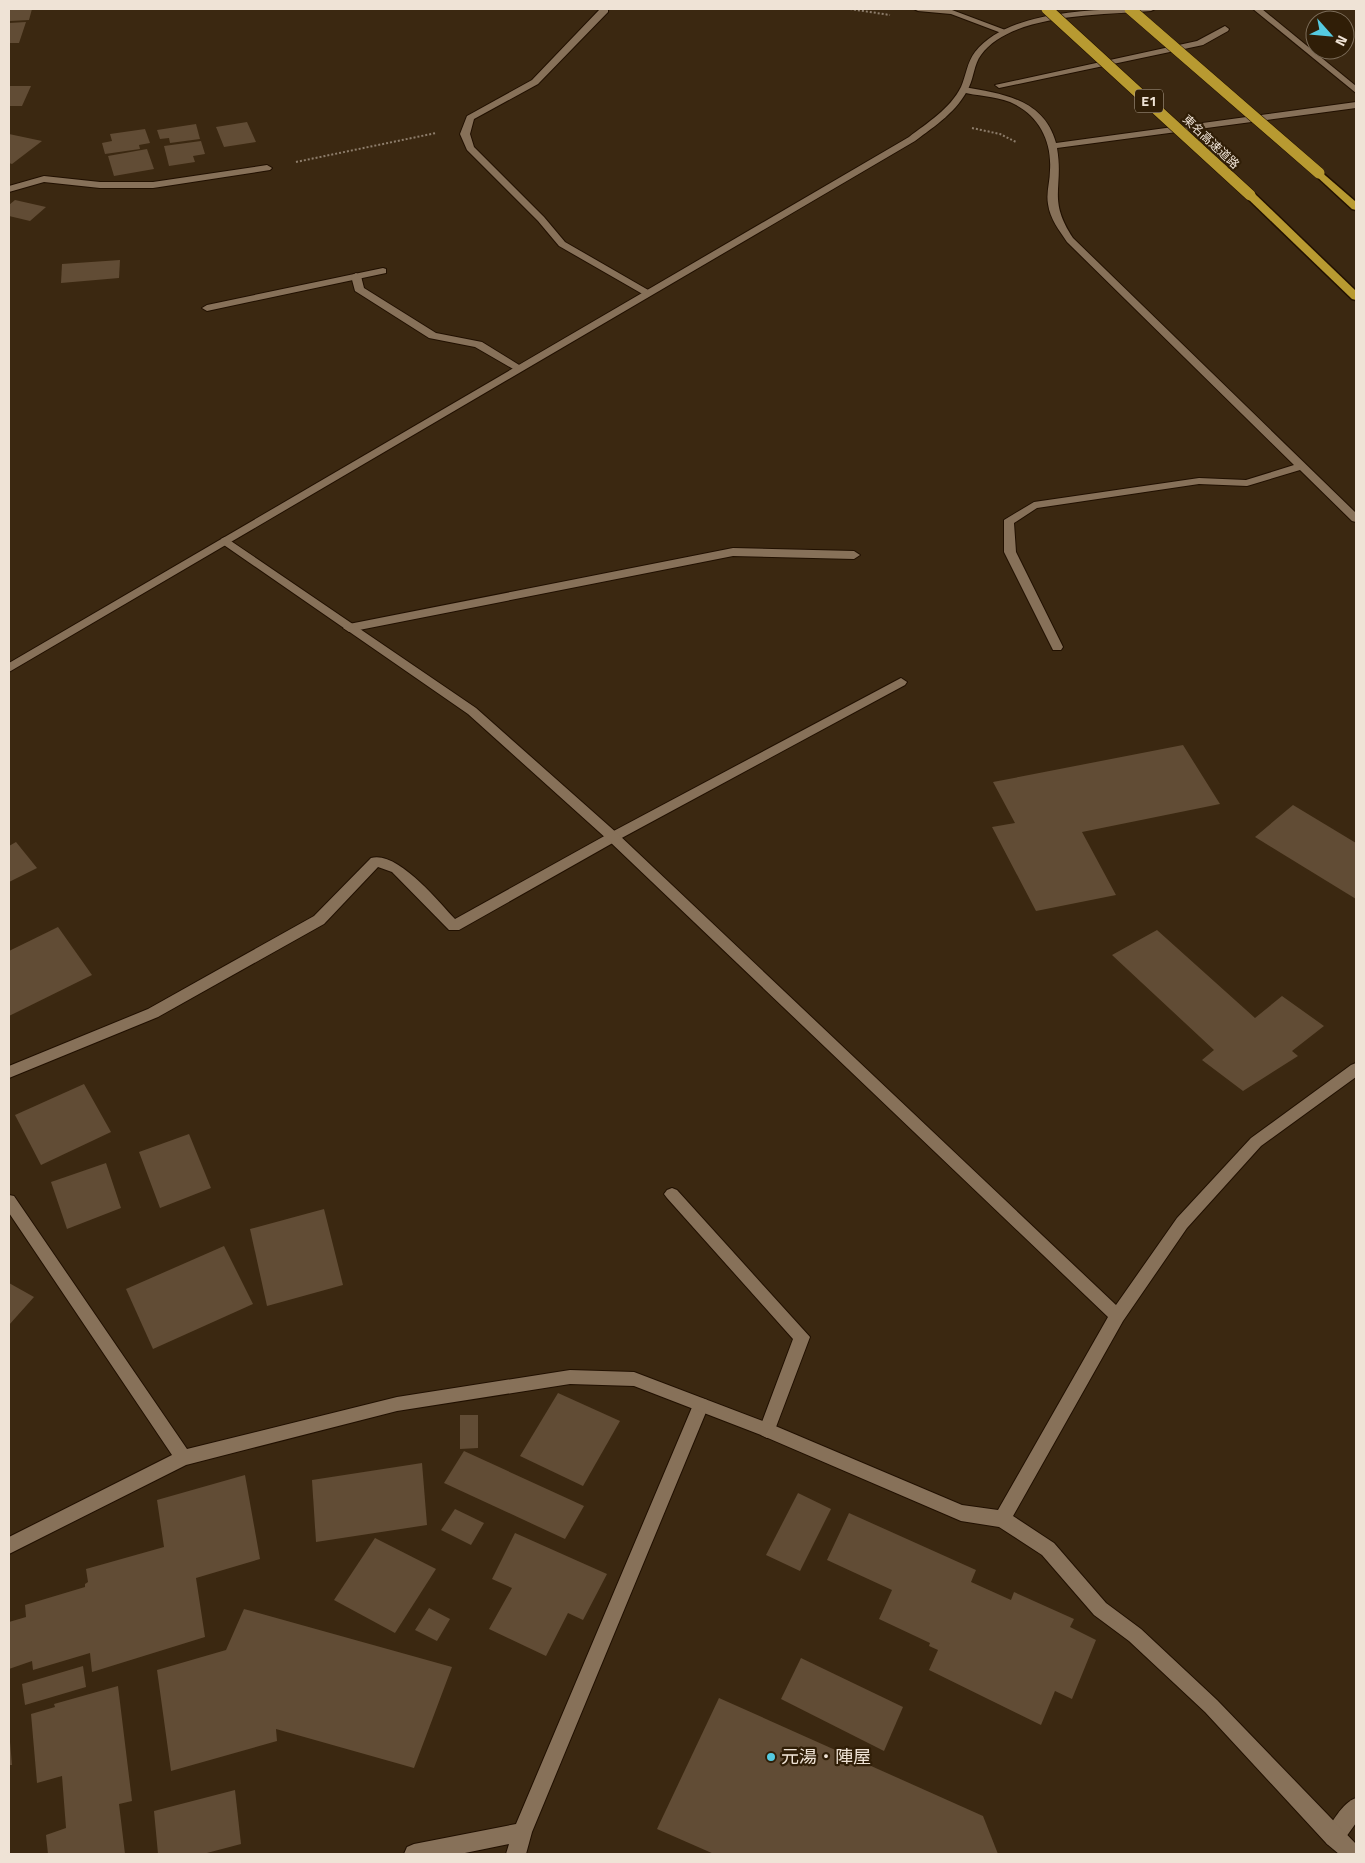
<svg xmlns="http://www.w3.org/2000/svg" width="1365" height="1863" font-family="'Titillium Web','Noto Sans JP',sans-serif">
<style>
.building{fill:#614c35}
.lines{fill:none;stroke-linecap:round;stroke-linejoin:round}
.service-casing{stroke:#211000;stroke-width:2}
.pedestrian-casing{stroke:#211000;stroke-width:2}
.minor-casing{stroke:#211000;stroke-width:2}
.tertiary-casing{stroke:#211000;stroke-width:2}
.motorway-casing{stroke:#211000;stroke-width:3}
.path{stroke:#8d7d6b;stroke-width:2;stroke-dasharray:2 2;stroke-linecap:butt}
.service{fill:#877159;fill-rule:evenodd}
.pedestrian{fill:#877159;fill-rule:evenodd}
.minor{fill:#877159;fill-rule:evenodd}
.tertiary{fill:#877159;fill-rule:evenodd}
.motorway{fill:#b89a31;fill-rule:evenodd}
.motorway-bridge-casing{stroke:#211000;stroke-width:12;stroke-linecap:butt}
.motorway-bridge{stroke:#b89a31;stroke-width:11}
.poi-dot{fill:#55cae0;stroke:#301e07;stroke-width:2}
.labels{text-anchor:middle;stroke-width:4.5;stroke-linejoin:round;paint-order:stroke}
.far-street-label{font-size:12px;fill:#efe3d6;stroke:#301e07}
.shield{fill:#301e07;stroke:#b6a898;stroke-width:1}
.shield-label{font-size:14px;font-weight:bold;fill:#efe3d6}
.near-poi-label{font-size:18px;fill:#efe3d6;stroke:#301e07;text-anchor:start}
</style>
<rect width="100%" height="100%" fill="#3b2811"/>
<g class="building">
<polygon points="9,9 32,9 29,20 9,21"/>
<polygon points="26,22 19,43 9,43 9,23"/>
<polygon points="9,86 31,86 22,106 9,106"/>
<polygon points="247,122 256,142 224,147 216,127"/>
<polygon points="196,124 200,139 170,143 169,138 160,139 157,130"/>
<polygon points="145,129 150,143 139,145 140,149 105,154 102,143 112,141 110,134"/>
<polygon points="9,134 42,141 12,164 9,163"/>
<polygon points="201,141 205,154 193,156 195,162 169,166 164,146"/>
<polygon points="147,149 154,169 114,176 108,156"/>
<polygon points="15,200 46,207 30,221 9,216 9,205"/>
<polygon points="120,260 119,278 61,283 62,264"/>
<polygon points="1183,745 1220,804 1082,832 1116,895 1036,911 992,827 1015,823 993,782"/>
<polygon points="1293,805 1356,843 1356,899 1255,837"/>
<polygon points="16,842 37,868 9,882 9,846"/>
<polygon points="58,927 92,975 9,1016 9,951"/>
<polygon points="1157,930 1255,1018 1282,996 1324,1026 1292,1051 1298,1056 1243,1091 1202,1060 1214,1050 1112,955"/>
<polygon points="84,1084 111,1132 41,1165 15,1115"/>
<polygon points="189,1134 211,1188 160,1208 139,1152"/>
<polygon points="106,1163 121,1208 67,1229 51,1182"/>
<polygon points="324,1209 343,1285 267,1306 250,1229"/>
<polygon points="224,1246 253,1304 153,1349 126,1289"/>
<polygon points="9,1283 34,1297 9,1325"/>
<polygon points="558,1393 620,1421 583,1486 520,1456"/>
<polygon points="460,1415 478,1415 478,1448 460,1449"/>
<polygon points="464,1451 584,1506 565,1539 444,1483"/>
<polygon points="422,1463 427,1525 316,1542 312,1480"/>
<polygon points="245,1475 260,1559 196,1578 205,1637 92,1672 90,1653 33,1670 32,1661 9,1669 9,1622 26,1617 25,1605 85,1587 85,1584 88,1582 86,1569 164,1547 157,1500"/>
<polygon points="798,1493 831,1509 800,1571 766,1555"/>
<polygon points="455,1509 484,1523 471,1545 441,1530"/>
<polygon points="849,1513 976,1570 971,1582 1011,1600 1014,1592 1074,1619 1070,1627 1096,1640 1072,1699 1055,1691 1041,1725 929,1670 938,1650 929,1646 930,1643 879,1619 892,1590 827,1560"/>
<polygon points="515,1533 607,1574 583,1620 568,1613 546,1656 489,1629 512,1588 492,1579"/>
<polygon points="375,1538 436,1569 395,1633 334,1600"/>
<polygon points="429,1608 450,1619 437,1641 415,1630"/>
<polygon points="244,1609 452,1667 414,1768 276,1729 277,1741 171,1771 157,1670 226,1650"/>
<polygon points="801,1658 903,1707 884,1751 781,1699"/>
<polygon points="83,1666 86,1687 25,1705 22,1684"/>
<polygon points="118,1686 132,1801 119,1804 125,1854 48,1854 46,1835 66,1828 62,1776 37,1783 31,1714 55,1707 54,1704"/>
<polygon points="719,1698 983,1816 998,1854 714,1854 657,1829"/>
<polygon points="9,1730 12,1765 9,1765"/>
<polygon points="235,1790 241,1844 203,1854 158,1854 154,1811"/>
</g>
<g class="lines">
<g class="service-casing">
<g id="service">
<polygon points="600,9 608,9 608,12 538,84 474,119 470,134 474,147 544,217 565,242 650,291 651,293 646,296 559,246 538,221 467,150 460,134 467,116 532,80"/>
<polygon points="267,165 272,168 270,170 153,188 100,188 44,182 9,192 9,186 44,176 100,182 153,182"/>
<polygon points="383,268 386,269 386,273 207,311 202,308 207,305"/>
<polygon points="733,548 854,551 860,555 854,559 733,556 349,632 343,628 349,624"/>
<path d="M901,678L907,682L905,685L618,840L459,930H449L392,872L378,867L324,924L158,1017L9,1078V1066L148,1009L314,916L371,858C397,850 439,902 455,919L608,834Z"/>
<polygon points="672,1188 677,1190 810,1337 773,1435 767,1438 761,1435 759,1430 793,1339 667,1198 664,1194 667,1190"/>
<polygon points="701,1398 707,1400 709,1405 532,1832 526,1854 506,1854 509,1844 460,1854 404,1854 407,1847 414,1844 516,1824 693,1405 695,1400"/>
<path d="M1356,1798V1823L1341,1844L1334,1847L1327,1844L1324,1837C1330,1824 1343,1802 1356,1798Z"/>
</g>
</g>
<g class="pedestrian-casing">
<polygon id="pedestrian" points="1225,26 1229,29 1228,31 1203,45 999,88 995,85 1197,41"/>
</g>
<g class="minor-casing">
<g id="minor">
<polygon points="914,9 952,10 1008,31 1004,34 951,14 918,11"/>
<polygon points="1253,9 1262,9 1356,86 1356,93"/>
<path d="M964,87C1003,94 1044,99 1056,143L1356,102V108L1057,148C1064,188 1047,199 1073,238L1356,513V522L1352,521L1300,470L1247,486L1199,484L1037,508L1014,523L1016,552L1063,647L1061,650H1053L1004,552V520L1034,502L1199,478L1246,480L1294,465L1067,242C1059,230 1050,219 1048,204C1046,192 1050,182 1050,170C1052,140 1038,114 1010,102C994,96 977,96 961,92V88Z"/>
<polygon points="356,273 361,276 364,288 436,333 482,342 524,368 523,370 515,370 475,347 429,338 355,291 351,276"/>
<polygon points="225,537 476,708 618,834 1116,1305 1177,1218 1251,1138 1351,1065 1356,1063 1356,1077 1261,1146 1187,1228 1123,1321 1013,1516 1054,1543 1106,1603 1141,1629 1217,1700 1356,1844 1356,1854 1339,1854 1327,1844 1205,1712 1129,1641 1094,1615 1042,1555 999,1527 961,1521 761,1435 634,1386 570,1384 397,1411 186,1465 9,1554 9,1537 172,1455 9,1213 9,1195 14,1196 187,1449 397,1397 570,1370 634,1372 773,1425 962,1505 998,1510 1108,1317 608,840 468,714 221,543 221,539"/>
</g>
</g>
<g class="tertiary-casing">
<path id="tertiary" d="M1117,9H1155L1151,11C1104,15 1011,13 981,55C974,64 974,77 969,87C958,111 935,126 915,141L9,672V663L909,137C927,123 950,109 961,87C966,76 967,62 975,52C1004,15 1074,11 1117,9Z"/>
</g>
<g class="motorway-casing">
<g id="motorway">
<polygon points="1319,170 1356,202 1356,210 1352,209 1315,175 1314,173"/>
<polygon points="1250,192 1254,193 1356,291 1356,300 1352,299 1246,197 1246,193"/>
</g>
</g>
<g class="path">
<polyline points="850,9 890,15"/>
<polyline points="972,128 1000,134 1016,142"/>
<polyline points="296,162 436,133"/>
</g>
<use href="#service" class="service"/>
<use href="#pedestrian" class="pedestrian"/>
<use href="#minor" class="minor"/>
<use href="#tertiary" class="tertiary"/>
<use href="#motorway" class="motorway"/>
<g class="motorway-bridge-casing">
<g id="motorway-bridge">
<polyline points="1047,9 1250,195"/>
<polyline points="1130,9 1319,173"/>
</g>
</g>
<use href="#motorway-bridge" class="motorway-bridge"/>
</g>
<circle class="poi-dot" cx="771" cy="1757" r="5"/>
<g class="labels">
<g class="far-street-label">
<text transform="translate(1211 142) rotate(43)" y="4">東名高速道路</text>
</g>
<rect class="shield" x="1135" y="89.5" width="28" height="23" rx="4"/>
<g class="shield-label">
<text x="1149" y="106">E1</text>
</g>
<g class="near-poi-label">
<text x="781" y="1763">元湯・陣屋</text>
</g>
</g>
<rect width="1365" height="1863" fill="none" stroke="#efe3d6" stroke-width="20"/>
<g transform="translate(1330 35) rotate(117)"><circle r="24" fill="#301e07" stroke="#7c6d5a"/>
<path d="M0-4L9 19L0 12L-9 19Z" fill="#55cae0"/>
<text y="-8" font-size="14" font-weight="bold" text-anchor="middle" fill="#efe3d6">N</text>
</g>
</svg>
